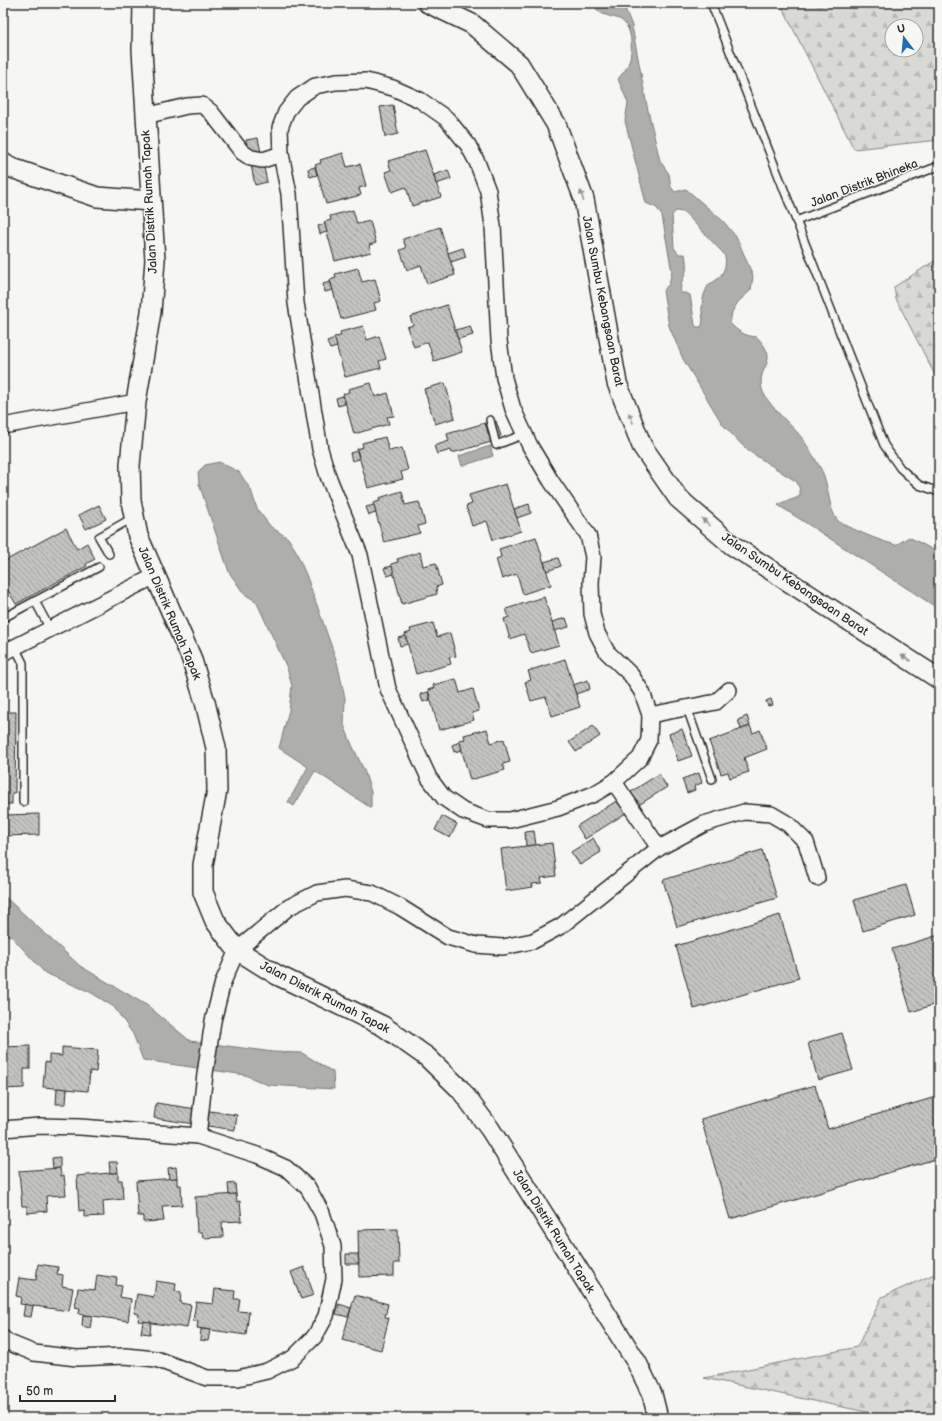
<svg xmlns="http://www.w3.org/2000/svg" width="942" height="1421" font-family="'Balsamiq Sans',sans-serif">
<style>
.forest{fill:url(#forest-firs);stroke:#828280;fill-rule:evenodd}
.water{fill:#aeaeab;stroke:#7a7a78;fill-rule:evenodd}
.building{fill:url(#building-back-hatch);stroke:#2b2b2b}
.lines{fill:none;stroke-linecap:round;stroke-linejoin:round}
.service-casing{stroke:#2b2b2b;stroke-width:10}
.minor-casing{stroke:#2b2b2b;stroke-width:18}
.tertiary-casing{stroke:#2b2b2b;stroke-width:22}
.service{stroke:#f6f6f2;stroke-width:7}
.minor{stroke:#f6f6f2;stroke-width:15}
.tertiary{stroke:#f6f6f2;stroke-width:19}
.oneway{fill:#90908e}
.labels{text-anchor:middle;stroke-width:3;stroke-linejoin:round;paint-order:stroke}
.street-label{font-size:12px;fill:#2b2b2b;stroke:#f6f6f2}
</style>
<defs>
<pattern id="forest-firs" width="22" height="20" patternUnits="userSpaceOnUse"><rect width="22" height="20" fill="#d9d9d5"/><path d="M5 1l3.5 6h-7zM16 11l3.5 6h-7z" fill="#babab7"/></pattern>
<pattern id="building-back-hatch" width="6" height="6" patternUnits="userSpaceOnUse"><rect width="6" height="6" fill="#c3c3c0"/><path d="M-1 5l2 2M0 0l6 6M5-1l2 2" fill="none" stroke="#9f9f9c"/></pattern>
</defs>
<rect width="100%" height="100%" fill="#f6f6f2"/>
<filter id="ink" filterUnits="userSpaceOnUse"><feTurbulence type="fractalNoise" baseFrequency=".025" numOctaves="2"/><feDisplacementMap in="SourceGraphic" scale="8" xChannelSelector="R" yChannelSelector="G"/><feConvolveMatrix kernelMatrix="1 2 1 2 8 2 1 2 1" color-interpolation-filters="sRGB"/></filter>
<g filter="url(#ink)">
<g class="forest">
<path d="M780,3H939V140L854,149ZM892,26H916V50H892Z"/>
<polygon points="939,258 939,383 896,299 894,287"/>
<polygon points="939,1272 939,1418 895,1418 704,1378 857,1347 882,1297"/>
</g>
<g class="water">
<path d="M594,3H623L632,26L647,106L660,161L669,174L671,187L675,192L686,189L723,221L737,238L753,276L751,290L738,302L732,312L730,323C738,332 745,336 757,337C782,364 756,364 762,389C766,404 792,425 802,438C809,448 815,459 821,469C829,483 828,510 838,521C841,524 847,526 851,528C866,535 881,541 896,545L909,537L939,553V609L778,505C785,500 792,501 800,496V490L797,482L747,450L723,425L683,359L669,326L663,291L669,284L672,272L662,216L657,208L646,203L625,121L628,103L618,79C621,75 625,71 627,67C633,55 634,28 621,20C612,15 597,17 594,3ZM676,211L684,212L724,254C729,266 721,280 709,284C705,291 702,299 702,307C701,314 705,320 701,327H697L695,325L690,295L685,293H681C679,284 684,279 686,271C687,265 686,260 685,254H679L674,248L672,215Z"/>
<polygon points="490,446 493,456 462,466 459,456"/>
<polygon points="219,462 239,472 251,490 257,509 271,527 288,538 295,549 307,577 337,662 345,698 344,725 352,745 364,770 371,792 371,808 315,771 294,806 288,802 308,767 279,748 289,710 292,686 287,668 256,601 244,594 229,572 199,484 198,472 205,465"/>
<polygon points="3,895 80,966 148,1006 190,1041 273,1052 302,1053 333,1072 334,1089 268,1085 245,1075 143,1060 133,1034 114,1007 90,992 45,973 12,937 3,933"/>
</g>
<g class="building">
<polygon points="393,105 398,134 385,137 380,107"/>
<polygon points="258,138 267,182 255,185 246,140"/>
<polygon points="425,150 441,197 412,206 406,187 392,192 385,172 391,170 388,161"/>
<polygon points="343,153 347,167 360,164 366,186 359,188 361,195 326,204 315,165 321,163 320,160"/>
<polygon points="315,167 317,175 310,177 308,169"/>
<polygon points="448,170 451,179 436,184 434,175"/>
<polygon points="353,210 357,224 370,221 376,243 369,245 371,252 335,261 324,222 331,220 330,216"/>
<polygon points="325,224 327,232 320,234 318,226"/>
<polygon points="440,227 455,275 427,284 421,265 407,270 400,250 406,248 403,239"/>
<polygon points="463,248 466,257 451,262 448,253"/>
<polygon points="358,268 362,282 375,279 381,301 374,303 376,310 341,319 330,280 336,278 335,274"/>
<polygon points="330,282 333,290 325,292 323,284"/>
<polygon points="447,305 462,352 434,361 428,342 414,347 407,327 413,325 410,317"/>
<polygon points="363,326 367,340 379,336 386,359 379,361 381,368 345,377 334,337 341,336 340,332"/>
<polygon points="470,326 473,335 458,339 455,330"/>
<polygon points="335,339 337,347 330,349 327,342"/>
<polygon points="371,383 375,397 388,393 394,416 387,417 389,424 354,434 343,394 349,392 348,389"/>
<polygon points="445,383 455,418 435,424 424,389"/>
<polygon points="343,396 345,404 338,406 336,398"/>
<polygon points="496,421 501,436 490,439 486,424"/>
<polygon points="485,423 491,442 452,453 451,450 437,454 434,446 449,441 447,434"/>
<polygon points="385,437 389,451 402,448 408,470 401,472 403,479 368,488 357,449 363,447 362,443"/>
<polygon points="357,451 359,459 352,461 350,453"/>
<polygon points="506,484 521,531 493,540 487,521 472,526 466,506 472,504 469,495"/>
<polygon points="402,491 405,505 419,502 425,524 418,526 420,533 384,542 373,503 380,501 379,498"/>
<polygon points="529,504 531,513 517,518 514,509"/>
<polygon points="99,505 106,519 86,529 79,515"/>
<polygon points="374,505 376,513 369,515 366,507"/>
<polygon points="66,528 77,549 87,543 95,559 86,564 87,566 16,604 4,584 3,585 3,562"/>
<polygon points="536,537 551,585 523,594 517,574 502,579 496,559 501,557 499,549"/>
<polygon points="420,552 423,566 436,563 442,585 436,587 437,594 402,604 391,564 398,562 397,559"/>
<polygon points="558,558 561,566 547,571 544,562"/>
<polygon points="392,566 394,574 387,576 384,568"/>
<polygon points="544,597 559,645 531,653 524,634 510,639 504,619 509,617 506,609"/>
<polygon points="566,618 569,627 554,631 552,622"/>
<polygon points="433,623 437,637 450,633 456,656 449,657 451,664 416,674 405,634 411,632 410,629"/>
<polygon points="405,636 408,644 400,646 398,638"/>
<polygon points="565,659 580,707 552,716 546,697 531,701 525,682 531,680 528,671"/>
<polygon points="456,679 460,693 473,689 479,711 472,713 474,720 439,730 428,690 434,688 433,685"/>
<polygon points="588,680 590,689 576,694 573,685"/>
<polygon points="428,692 430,700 423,702 420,694"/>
<polygon points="771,699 773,705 768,706 766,701"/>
<polygon points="3,712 16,712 15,793 12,793 12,804 3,804"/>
<polygon points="747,716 750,726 741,729 738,720"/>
<polygon points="593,726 600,736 576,752 569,742"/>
<polygon points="750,726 753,733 760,730 767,749 744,758 749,772 730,778 728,772 721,774 709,741"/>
<polygon points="487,729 491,743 504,739 510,762 503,764 505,770 470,780 459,740 465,739 464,735"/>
<polygon points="682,729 692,756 678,761 669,734"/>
<polygon points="460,742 462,750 454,752 452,745"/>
<polygon points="699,773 702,783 694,786 695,790 687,793 682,779"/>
<polygon points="659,774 667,787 585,839 577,826"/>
<polygon points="39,814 39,835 3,836 3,815"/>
<polygon points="442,816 457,824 450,838 435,830"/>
<polygon points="534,831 536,845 526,846 525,832"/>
<polygon points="593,838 601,852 580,865 571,852"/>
<polygon points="552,843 556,876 541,878 542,883 532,884 533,887 506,891 501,849"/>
<polygon points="762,850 777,898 677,927 663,880"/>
<polygon points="906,885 915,915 863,931 854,900"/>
<polygon points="780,915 799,978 694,1009 676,946"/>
<polygon points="939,935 939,1003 911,1012 892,949"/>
<polygon points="842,1033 853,1070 818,1080 808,1043"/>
<polygon points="30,1046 30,1069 24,1069 24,1088 3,1089 3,1047"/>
<polygon points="62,1047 98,1050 96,1072 90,1071 88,1091 43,1087 45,1062 49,1063 49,1055 62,1056"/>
<polygon points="815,1085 828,1129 939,1096 939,1158 730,1219 701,1119"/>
<polygon points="57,1088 67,1089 66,1104 56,1104"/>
<polygon points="156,1103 237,1115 235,1130 154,1118"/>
<polygon points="60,1157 60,1168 53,1169 52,1158"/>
<polygon points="109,1162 117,1162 118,1173 110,1173"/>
<polygon points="176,1167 177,1178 169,1179 168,1168"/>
<polygon points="60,1168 61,1176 64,1175 66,1195 46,1196 47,1211 27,1213 27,1206 22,1206 19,1171"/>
<polygon points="110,1173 118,1173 118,1180 122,1180 123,1199 103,1201 104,1216 84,1217 84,1210 79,1211 77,1176"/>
<polygon points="177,1178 177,1185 181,1185 182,1205 162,1206 164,1221 143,1222 143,1216 138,1216 136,1181"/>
<polygon points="235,1183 236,1194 229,1195 228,1184"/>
<polygon points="236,1194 237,1202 240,1201 242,1221 222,1222 223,1237 203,1238 202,1232 197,1232 195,1197"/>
<polygon points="398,1229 399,1263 394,1263 394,1276 359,1277 358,1230"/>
<polygon points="346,1254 358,1254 359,1264 346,1264"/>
<polygon points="38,1264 58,1267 57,1274 63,1275 62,1286 73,1288 69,1311 20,1304 21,1297 16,1296 19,1278 36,1280"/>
<polygon points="304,1267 314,1295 301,1299 291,1272"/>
<polygon points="97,1275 117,1278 116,1285 122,1286 120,1297 131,1299 128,1321 79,1314 80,1308 75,1307 78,1288 95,1290"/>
<polygon points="156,1281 176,1284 175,1291 181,1292 180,1303 191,1305 187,1328 138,1321 139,1314 134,1313 137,1294 154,1297"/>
<polygon points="215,1289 235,1291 234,1299 240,1299 238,1311 249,1312 246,1335 197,1328 198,1321 193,1321 196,1302 213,1304"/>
<polygon points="355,1295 388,1304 385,1317 389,1318 381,1350 342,1340"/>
<polygon points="25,1304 33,1306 31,1317 23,1316"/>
<polygon points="339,1304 351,1308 348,1317 336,1314"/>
<polygon points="83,1315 92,1316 90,1328 82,1326"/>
<polygon points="143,1321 151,1322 150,1334 141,1333"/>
<polygon points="201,1329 210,1330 208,1341 200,1340"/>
</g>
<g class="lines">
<g class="service-casing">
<g id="service">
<polyline points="711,3 884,445 900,468 919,485 939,492"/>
<polyline points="796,221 939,166"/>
<polyline points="490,420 496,445 525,434"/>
<polyline points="109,554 99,537 134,517"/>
<polyline points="35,601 50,629"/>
<polyline points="3,618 99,567"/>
<polyline points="15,647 23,663 23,802"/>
<polyline points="687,708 712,779"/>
</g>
</g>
<g class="minor-casing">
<g id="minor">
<polygon points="366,81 393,88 420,100 447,119 468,145 477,162 488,191 493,226 499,340 504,378 513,409 530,446 551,481 588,535 593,557 591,583 592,614 597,633 607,652 631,675 642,692 650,715 649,740 640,758 614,782 594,794 558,808 510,820 488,820 463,811 444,798 429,778 388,689 360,555 328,476 320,449 296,303 289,194 281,154 280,128 286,112 297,98 315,86 336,82"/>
<polyline points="145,116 187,106 202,105 211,112 242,152 251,158 263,160 281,154"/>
<polyline points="3,426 136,402"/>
<polyline points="3,653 155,576"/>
<polyline points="650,715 716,702 729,690"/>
<polyline points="614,782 659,848"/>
<polyline points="3,1129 40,1126 80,1127 198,1136 257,1155 286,1168 308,1188 322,1213 333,1246 334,1279 326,1316 315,1336 293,1358 267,1371 238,1378 207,1378 156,1359 125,1356 77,1358 34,1353 7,1342 3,1338"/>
<polyline points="198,1136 205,1074 213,1021 223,982 237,950 289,907 317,893 345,889 372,893 400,907 448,937 476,945 503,947 533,941 561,926 659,848 704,824 744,812 771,814 788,824 806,842 817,878"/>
</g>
</g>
<g class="tertiary-casing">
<g id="tertiary">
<polyline points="143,3 142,50 155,260 151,312 136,402 130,465 131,501 138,536 191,657 205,702 216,748 217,790 203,865 203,892 215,921 237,950 277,975 383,1026 427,1057 460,1089 490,1129 637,1363 652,1394 658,1418"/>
<polyline points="428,3 472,24 519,64 556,124 584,199 617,383 642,446 678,498 732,545 939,679"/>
<polyline points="3,163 9,167 97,197 151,201"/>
</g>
</g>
<use href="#service" class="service"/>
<use href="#minor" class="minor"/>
<use href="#tertiary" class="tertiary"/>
</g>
<defs><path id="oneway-solid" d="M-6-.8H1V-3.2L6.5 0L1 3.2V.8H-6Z"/></defs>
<g class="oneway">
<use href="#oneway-solid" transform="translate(582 196) rotate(-107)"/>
<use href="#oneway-solid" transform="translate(631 418) rotate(-112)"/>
<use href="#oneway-solid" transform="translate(706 522) rotate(-139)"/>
<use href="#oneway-solid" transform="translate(906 658) rotate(-147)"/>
</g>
</g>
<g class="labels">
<g class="street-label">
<text transform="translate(864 183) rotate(-21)" y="4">Jalan Distrik Bhineka</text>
<text transform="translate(149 202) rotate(-93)" y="4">Jalan Distrik Rumah Tapak</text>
<text transform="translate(603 301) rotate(79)" y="4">Jalan Sumbu Kebangsaan Barat</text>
<text transform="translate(795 584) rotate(34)" y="4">Jalan Sumbu Kebangsaan Barat</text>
<text transform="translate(170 613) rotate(67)" y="4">Jalan Distrik Rumah Tapak</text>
<text transform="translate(325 997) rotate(27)" y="4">Jalan Distrik Rumah Tapak</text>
<text transform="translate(554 1231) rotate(58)" y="4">Jalan Distrik Rumah Tapak</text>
</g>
</g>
<rect width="942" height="1421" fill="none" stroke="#f6f6f2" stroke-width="16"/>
<rect x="8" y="8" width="926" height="1405" fill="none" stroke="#2b2b2b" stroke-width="1.5" filter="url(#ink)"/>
<g transform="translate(904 38) rotate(344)"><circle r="19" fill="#f6f6f2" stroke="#a5a5a2"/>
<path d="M0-3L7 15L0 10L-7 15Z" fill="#1f6fb2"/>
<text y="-6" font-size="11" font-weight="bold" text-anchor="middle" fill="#2b2b2b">U</text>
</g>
<path d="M20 1395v6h95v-6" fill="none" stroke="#2b2b2b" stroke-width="2"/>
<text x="26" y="1395" font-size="12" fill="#2b2b2b" stroke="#f6f6f2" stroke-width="3" paint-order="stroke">50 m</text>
</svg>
